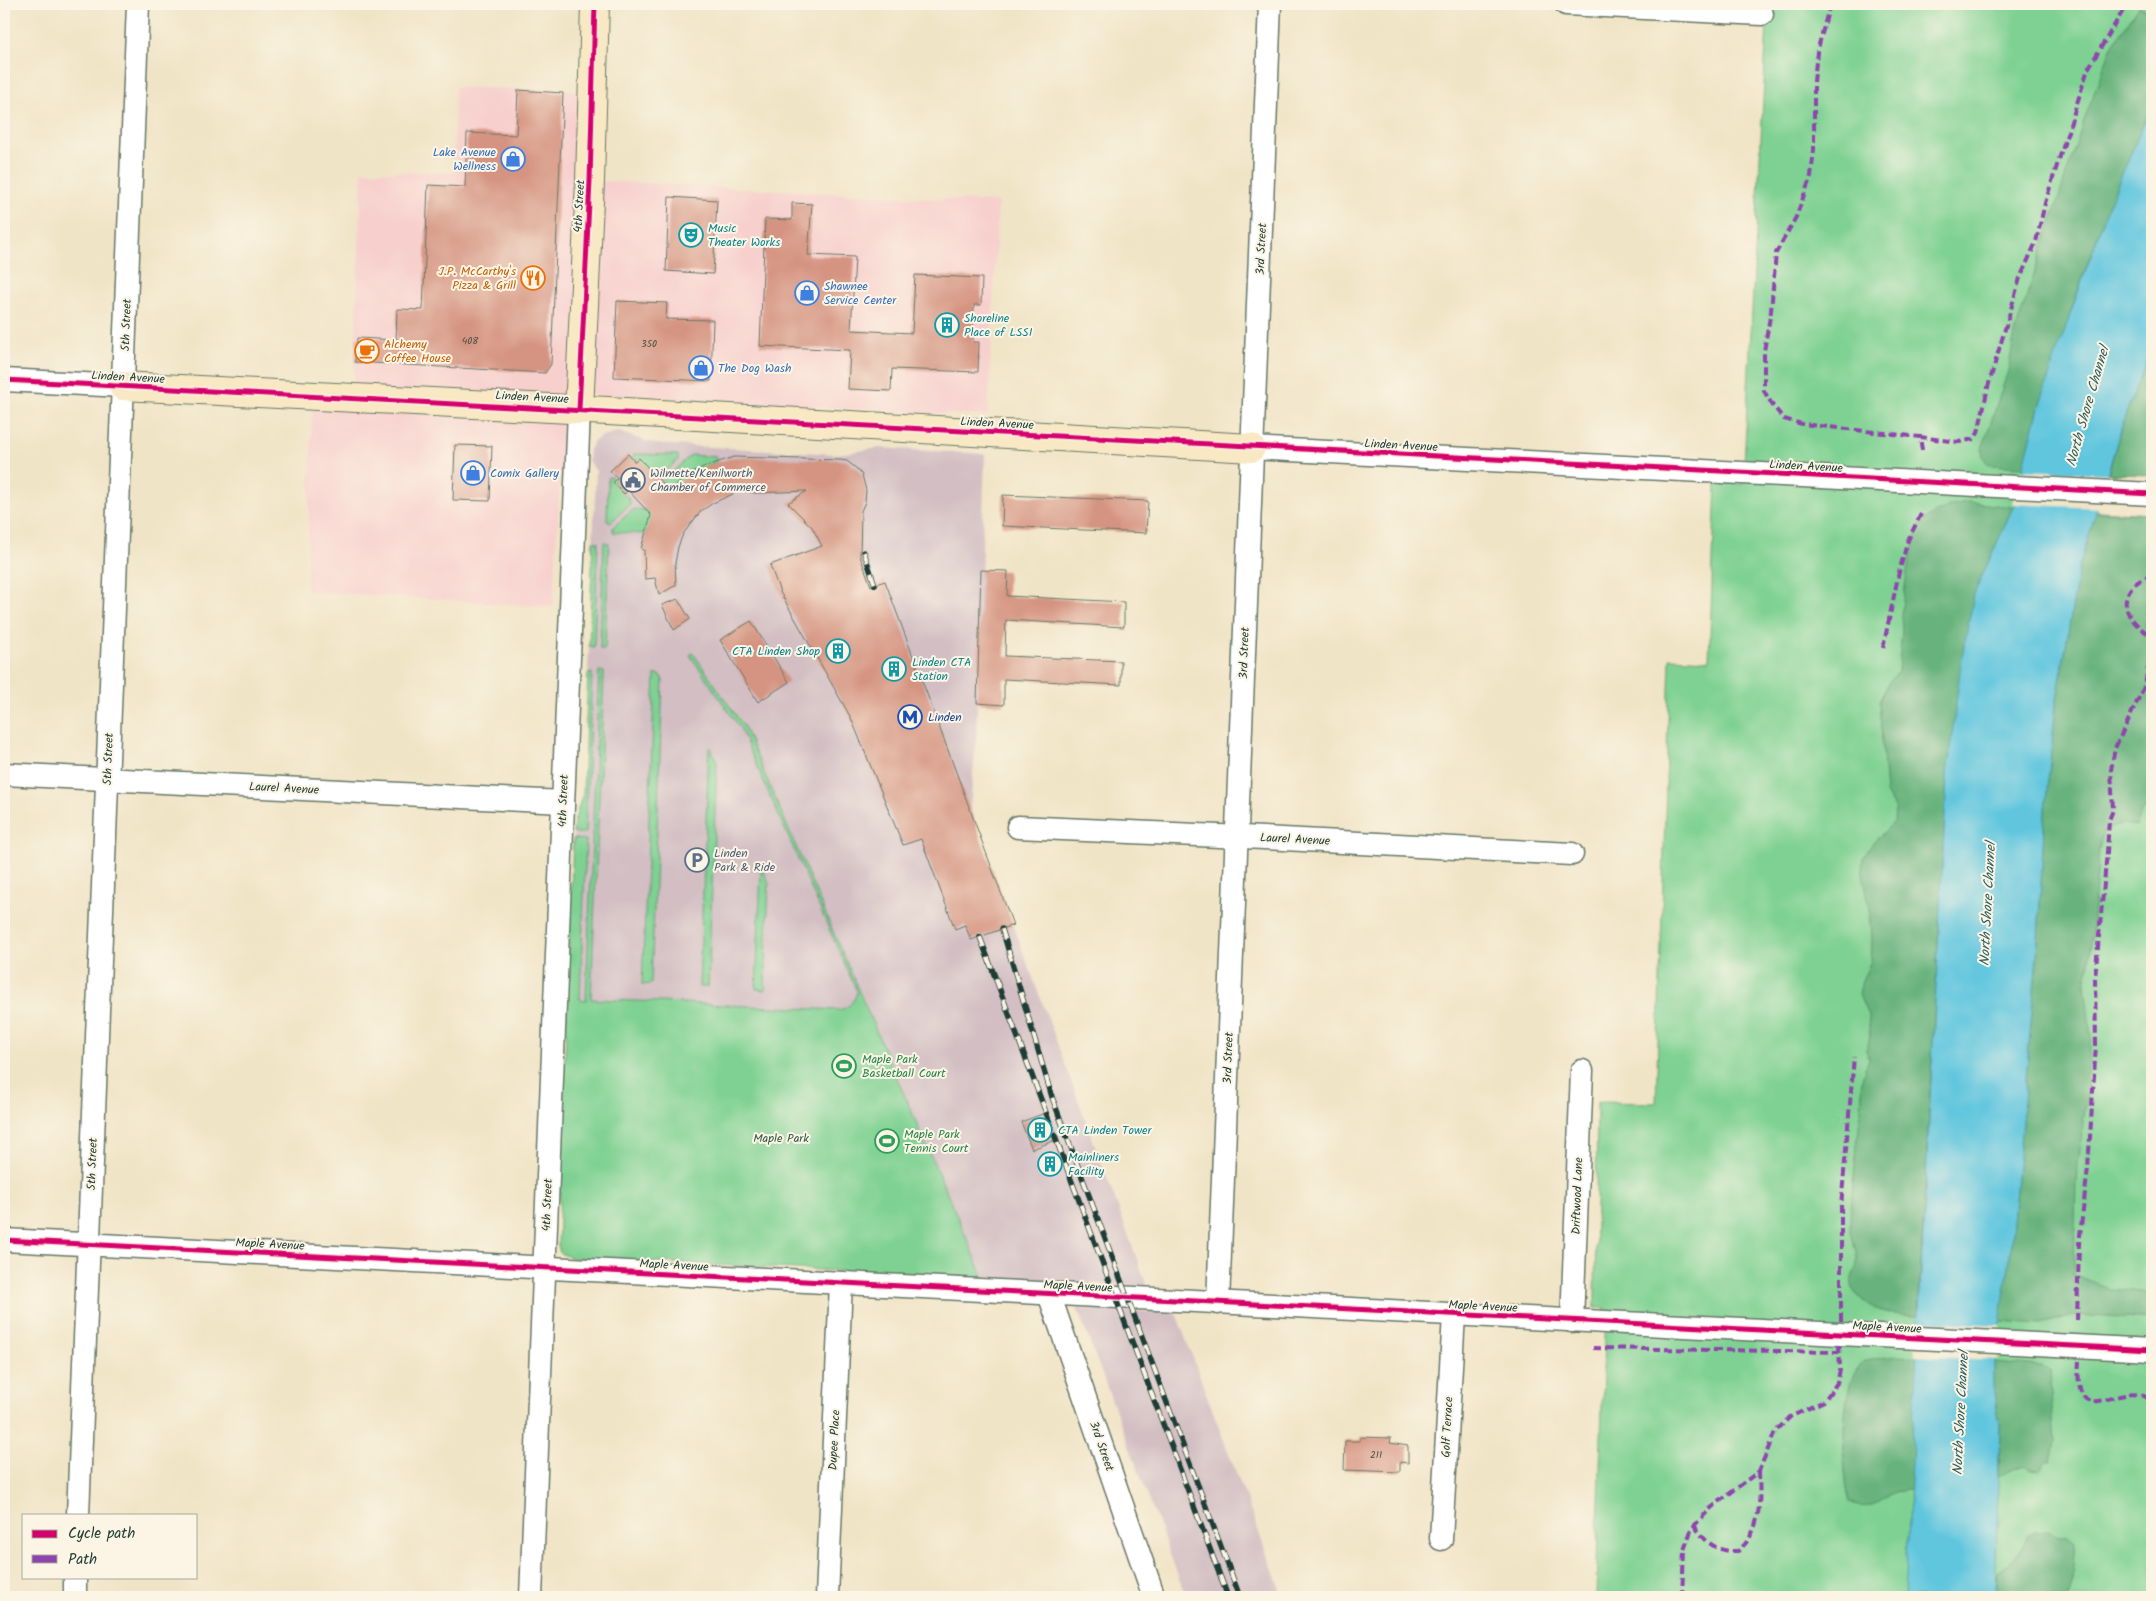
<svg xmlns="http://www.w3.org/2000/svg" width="2156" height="1601" font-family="Kalam,sans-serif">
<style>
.built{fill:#f7d0cd}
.industrial{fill:#d2bec3}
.green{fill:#7fd193;stroke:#4f8764}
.forest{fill:#67b37d;stroke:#437858}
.water{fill:#60c6de;stroke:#408289}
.pier{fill:#f0e4c6}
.building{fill:#d59481}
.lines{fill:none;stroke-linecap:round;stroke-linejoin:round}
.street-casing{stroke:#687767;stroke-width:25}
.secondary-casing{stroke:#687767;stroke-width:30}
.street{stroke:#fff;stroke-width:22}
.secondary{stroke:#f8e8c3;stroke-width:28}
.rail-casing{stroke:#1f3d34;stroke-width:5.5}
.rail{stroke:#fcf5e5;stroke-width:4;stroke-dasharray:11;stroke-linecap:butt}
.quiet{stroke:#8e44ad;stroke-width:4;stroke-dasharray:8 4;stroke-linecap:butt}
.cycleway-casing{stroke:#fcf5e5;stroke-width:8}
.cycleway{stroke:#d6006c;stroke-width:5}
.labels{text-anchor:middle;stroke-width:4;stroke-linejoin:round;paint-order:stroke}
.number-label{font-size:10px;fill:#4c5347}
.shop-label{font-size:12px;fill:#366cbe;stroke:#fcf5e5;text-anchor:start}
.street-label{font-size:12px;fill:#1f3d34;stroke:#fcf5e5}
.culture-label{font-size:12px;fill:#0d838f;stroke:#fcf5e5;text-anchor:start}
.food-label{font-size:12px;fill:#c56008;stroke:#fcf5e5;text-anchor:end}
.service-label{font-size:12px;fill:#4e5e75;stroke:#fcf5e5;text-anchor:start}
.transit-label{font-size:12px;fill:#164399;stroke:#fcf5e5;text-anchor:start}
.leisure-label{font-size:12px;fill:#27864d;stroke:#fcf5e5;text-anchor:start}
.park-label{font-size:12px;fill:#325b47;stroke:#fcf5e5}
.water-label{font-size:14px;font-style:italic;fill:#2f5f5e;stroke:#fcf5e5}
</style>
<rect width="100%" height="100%" fill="#fcf5e5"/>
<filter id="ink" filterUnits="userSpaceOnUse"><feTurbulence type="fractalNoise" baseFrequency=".02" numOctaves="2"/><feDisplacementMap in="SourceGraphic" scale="10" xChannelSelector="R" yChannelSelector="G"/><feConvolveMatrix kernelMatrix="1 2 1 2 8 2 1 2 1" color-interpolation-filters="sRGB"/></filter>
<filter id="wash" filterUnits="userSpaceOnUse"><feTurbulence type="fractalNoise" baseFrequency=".0096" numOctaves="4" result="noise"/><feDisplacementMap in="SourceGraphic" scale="20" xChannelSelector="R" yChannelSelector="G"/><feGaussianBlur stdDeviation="1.12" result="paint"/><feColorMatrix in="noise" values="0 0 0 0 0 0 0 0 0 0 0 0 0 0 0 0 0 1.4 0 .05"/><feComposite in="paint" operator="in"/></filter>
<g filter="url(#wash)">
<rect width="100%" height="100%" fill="#f0e4c6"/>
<polygon class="built" points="455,87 589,91 587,180 998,202 988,416 565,393 553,607 306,591 313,398 353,399 362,171 453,173"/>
<g class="industrial">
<polygon points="618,432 655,444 838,454 879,448 985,454 976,741 970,808 1147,1286 984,1278 860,991 857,992 855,999 850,1005 846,1009 838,1010 567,998 574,822 583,793 596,471 588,461 589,450 594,441 602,436"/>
<polygon points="1077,1308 1176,1313 1283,1597 1186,1597"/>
</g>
<g class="green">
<polygon points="1768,4 2152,4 2152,105 2141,129 2024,467 2014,506 2152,514 2152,1597 1596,1597 1605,1308 1595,1308 1597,1102 1656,1103 1670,658 1709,660 1716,483 1743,484"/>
<polygon points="634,454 678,455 678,460 653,483 639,458 635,462 633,460"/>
<polygon points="691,455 716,457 716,462 703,467 662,502 660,483"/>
<polygon points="608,477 616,477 617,478 613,482 630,500 630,504 611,522 607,520"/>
<polygon points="634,509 649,510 655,513 645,534 613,532 613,527"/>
<polygon points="593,541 598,542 594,647 589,646"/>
<polygon points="604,542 609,543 605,649 600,649"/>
<path d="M693,653L744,727L984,1278L572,1258L560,1253L558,1245L573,839L586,840L580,999L586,1000L599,671L604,672L591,999L838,1010C849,1008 854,1002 857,992L740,728L690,655Z"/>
<polygon points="592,673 585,833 573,833 574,822 583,793 588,674"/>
<polygon points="655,675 660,675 663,680 651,984 642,985"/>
<polygon points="709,748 711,748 717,762 708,987 699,987"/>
<polygon points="761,870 763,870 769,883 765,990 756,989"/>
</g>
<g class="forest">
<polygon points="2139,6 2144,9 2152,7 2152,105 2109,204 2080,285 2039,407 2024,467 1989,465 1983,457 1982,449 2008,371 2015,333 2083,123 2111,48"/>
<polygon points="2152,345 2152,475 2108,474 2124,419"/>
<path d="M1968,502L2013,507L1974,594L1947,774L1918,1316C1898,1316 1869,1312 1856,1293C1846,1278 1857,1273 1857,1261C1857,1247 1849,1233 1850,1219C1853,1179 1858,1138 1862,1098C1860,1084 1862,1072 1869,1060L1867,1050L1870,1035L1868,1016L1859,995L1862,980L1871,962L1872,938L1870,909L1862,870L1863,858L1872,844L1894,822L1895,809L1886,793L1879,702L1888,683L1898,672L1902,631L1901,614L1908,566L1916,535L1923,520L1951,505Z"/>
<path d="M2095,512L2150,514C2150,533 2152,553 2151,572C2150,599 2136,624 2152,647V807L2148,806C2140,812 2138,817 2136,827L2123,824L2103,831L2099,849L2089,966L2085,985L2091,1037L2086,1100L2076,1181L2074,1274L2110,1289L2142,1292L2152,1295V1320L2075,1315L2040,1324L1999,1321L2009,1265L2037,957L2045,809L2056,705L2079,568Z"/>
<path d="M1895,1356L1917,1357L1910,1490C1886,1489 1874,1516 1850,1503C1842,1477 1838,1382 1862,1364C1870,1358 1885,1358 1895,1356Z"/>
<path d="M1994,1362L2041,1366L2049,1371L2055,1443L2051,1461L2046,1462L2039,1470L2030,1469L2025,1465C2015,1467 2008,1473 1999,1476L2000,1423L1994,1393Z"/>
<path d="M2046,1531L2059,1536L2069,1534L2075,1539L2072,1581L2067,1597H1995L1997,1572C2009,1568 2023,1549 2027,1536L2035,1532Z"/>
</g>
<polygon class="water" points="2152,105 2152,345 2124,419 2079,568 2056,705 2045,809 2037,957 2009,1265 1994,1362 1994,1393 2000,1423 1995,1597 1904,1597 1947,774 1961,663 1974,594 2013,507 2039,407 2057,352 2109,204"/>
<g class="pier">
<polygon points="2021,470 2111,474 2099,508 2012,504"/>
<polygon points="1915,1321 2001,1325 1997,1360 1915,1356"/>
</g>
<g id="blocks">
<g class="building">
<polygon points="518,90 563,93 551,364 545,373 355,362 357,338 396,340 397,309 423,310 428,185 465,187 467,133 516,135"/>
<polygon points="669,197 717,200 713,274 666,271"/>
<polygon points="792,203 812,204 808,255 855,257 851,330 912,333 915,275 982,278 981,305 974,305 973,342 979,342 978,372 892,369 891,391 848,389 850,350 760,346 765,219 792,220"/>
<polygon points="617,301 667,303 666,319 713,320 711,381 614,377"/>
<polygon points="455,445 492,446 490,501 453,500"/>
<polygon points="628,454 635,462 639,458 670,491 687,476 703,467 734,457 840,460 847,461 857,469 862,475 866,490 865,502 861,511 860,556 871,586 885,581 1013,925 971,940 965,925 955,929 921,839 903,845 851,718 780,592 770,565 822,546 812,527 788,503 807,491 755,493 730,489 733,494 713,503 701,511 683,534 678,547 675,563 676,585 659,595 655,578 645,579 644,550 641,549 651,515 628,490 624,494 613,482 618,478 610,471"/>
<polygon points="1003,495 1148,501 1146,533 1002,526"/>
<polygon points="981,570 1008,571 1007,596 1124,602 1124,627 1006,620 1005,656 1121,661 1121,685 1004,679 1004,705 977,703"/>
<polygon points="678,599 690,619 674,630 662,605"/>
<polygon points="751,621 789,682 758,702 720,640"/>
<polygon points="1048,1112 1059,1139 1032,1149 1021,1122"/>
<polygon points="1360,1437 1391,1438 1390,1443 1408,1446 1408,1463 1400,1462 1400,1472 1344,1470 1345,1441 1360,1441"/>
</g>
</g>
</g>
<g filter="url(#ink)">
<use href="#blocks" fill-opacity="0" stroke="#687767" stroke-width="1"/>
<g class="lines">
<g class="street-casing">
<g id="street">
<polyline points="1566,4 1762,14"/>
<polyline points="4,380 123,386"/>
<polyline points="1251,448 2152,494"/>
<polyline points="4,774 563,802"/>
<polyline points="1018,827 1264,838 1572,854"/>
<polyline points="4,1240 2152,1350"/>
<polyline points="1049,1294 1154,1597"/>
<polyline points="1218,1303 1270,4"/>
<polyline points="1572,1321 1582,1071"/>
<polyline points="78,1515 138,4"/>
<polyline points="1441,1539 1454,1315"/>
<polyline points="75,1597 75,1577"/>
<polyline points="531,1597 579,410"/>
<polyline points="827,1597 841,1283"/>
</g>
</g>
<g class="secondary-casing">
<g id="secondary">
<polyline points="123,386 608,411 1251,448"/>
<polyline points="579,410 590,181 595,4"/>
</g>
</g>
<use href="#street" class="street"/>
<use href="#secondary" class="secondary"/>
<g class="rail-casing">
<g id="rail">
<polyline points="864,552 875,585"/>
<polyline points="1002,929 1052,1097 1240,1597"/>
<polyline points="980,937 1228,1597"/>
</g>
</g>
<use href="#rail" class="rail"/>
<g class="quiet">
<polyline points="1830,4 1817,52 1814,82 1814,150 1811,176 1796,217 1776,253 1771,311 1764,351 1764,391 1773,406 1784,419 1802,424 1920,437"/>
<polyline points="1922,450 1920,437 1959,442 1974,439 1978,433 1988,387 2020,278 2036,242 2045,203 2088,69 2127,4"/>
<path d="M2152,574C2145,578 2137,581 2132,587C2115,607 2136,627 2152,636"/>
<polyline points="1883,648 1899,572 1908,540 1921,514"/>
<polyline points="1841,1321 1841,1207 1854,1057"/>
<polyline points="2077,1321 2079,1244 2088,1168 2096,1044 2095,978 2107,852 2109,820 2113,810 2111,770 2115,748 2145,685 2152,645"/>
<polyline points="1593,1348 1839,1352"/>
<path d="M2079,1361C2073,1439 2121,1375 2152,1401"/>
<path d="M1694,1525C1706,1543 1716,1552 1738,1551C1762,1531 1760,1500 1759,1471"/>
<polyline points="1682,1597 1684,1550 1692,1528 1711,1508 1759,1471 1775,1432 1790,1417 1824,1401 1837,1383 1840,1370 1839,1344"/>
</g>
<g class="cycleway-casing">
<g id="cycleway">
<polyline points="4,380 2152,494"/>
<polyline points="579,410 590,181 595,4"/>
<polyline points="4,1240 2152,1350"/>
</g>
</g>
<use href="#cycleway" class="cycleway"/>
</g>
</g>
<defs>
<g id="shop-ring" transform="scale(1.25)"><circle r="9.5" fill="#fcf5e5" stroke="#3f7fe0" stroke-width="1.5"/><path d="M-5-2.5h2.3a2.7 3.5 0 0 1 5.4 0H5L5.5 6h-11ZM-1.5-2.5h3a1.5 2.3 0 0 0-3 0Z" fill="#3f7fe0"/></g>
<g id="theatre-ring" transform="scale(1.25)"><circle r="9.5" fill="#fcf5e5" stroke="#0f9aa8" stroke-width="1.5"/><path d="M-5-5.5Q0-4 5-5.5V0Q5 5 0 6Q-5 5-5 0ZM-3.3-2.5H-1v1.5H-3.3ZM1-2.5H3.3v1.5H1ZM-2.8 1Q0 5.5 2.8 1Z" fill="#0f9aa8"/></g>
<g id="restaurant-ring" transform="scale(1.25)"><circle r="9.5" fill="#fcf5e5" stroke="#e8710a" stroke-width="1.5"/><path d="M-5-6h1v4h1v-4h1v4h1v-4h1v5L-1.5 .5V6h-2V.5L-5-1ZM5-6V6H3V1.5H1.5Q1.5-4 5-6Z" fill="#e8710a"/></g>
<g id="building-ring" transform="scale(1.25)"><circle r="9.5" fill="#fcf5e5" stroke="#0f9aa8" stroke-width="1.5"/><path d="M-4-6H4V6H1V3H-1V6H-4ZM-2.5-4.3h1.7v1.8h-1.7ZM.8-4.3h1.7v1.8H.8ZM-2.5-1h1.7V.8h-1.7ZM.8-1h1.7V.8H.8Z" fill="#0f9aa8"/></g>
<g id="cafe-ring" transform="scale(1.25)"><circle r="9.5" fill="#fcf5e5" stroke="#e8710a" stroke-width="1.5"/><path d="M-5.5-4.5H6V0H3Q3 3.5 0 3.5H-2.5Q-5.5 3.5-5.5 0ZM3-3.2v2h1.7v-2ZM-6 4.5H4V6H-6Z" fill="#e8710a"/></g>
<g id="civic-ring" transform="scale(1.25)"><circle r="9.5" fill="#fcf5e5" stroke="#5c6f8a" stroke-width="1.5"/><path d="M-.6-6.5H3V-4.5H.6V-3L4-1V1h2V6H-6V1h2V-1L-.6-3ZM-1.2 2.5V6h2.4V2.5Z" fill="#5c6f8a"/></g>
<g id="metro-ring" transform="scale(1.25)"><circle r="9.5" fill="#fcf5e5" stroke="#1a4fb4" stroke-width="1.5"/><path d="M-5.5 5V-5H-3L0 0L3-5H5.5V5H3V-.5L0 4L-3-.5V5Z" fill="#1a4fb4"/></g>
<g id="parking-ring" transform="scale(1.25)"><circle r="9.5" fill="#fcf5e5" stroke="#5c6f8a" stroke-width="1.5"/><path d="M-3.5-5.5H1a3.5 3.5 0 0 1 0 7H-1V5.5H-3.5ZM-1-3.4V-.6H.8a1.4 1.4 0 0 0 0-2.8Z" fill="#5c6f8a"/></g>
<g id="stadium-ring" transform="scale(1.25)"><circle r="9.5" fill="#fcf5e5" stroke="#2e9e5b" stroke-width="1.5"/><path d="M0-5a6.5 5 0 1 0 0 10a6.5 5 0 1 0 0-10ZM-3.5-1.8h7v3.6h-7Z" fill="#2e9e5b"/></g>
</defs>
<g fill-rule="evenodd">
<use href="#shop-ring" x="513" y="159"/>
<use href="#theatre-ring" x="691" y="235"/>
<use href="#restaurant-ring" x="533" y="278"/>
<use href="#shop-ring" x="807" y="293"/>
<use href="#building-ring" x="947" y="325"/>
<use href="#cafe-ring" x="367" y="351"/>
<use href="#shop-ring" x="701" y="368"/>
<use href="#shop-ring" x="473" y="473"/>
<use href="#civic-ring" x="633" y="480"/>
<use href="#building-ring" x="838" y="651"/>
<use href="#building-ring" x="894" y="669"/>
<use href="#metro-ring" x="910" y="717"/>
<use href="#parking-ring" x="697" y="860"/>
<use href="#stadium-ring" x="844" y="1066"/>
<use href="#building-ring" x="1040" y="1130"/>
<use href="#stadium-ring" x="887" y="1141"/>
<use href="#building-ring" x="1050" y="1164"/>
</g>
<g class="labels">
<g class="number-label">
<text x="470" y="344">408</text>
<text x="649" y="347">350</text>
<text x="1376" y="1458">211</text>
</g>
<g class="shop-label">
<text x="496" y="156" text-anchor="end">Lake Avenue<tspan x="496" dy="14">Wellness</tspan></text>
<text x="824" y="290">Shawnee<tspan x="824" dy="14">Service Center</tspan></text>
<text x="718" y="372">The Dog Wash</text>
<text x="490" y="477">Comix Gallery</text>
</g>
<g class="street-label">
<text transform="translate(579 206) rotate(-87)" y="4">4th Street</text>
<text transform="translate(1261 249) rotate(-87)" y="4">3rd Street</text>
<text transform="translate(126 325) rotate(-88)" y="4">5th Street</text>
<text transform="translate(128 377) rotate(3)" y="4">Linden Avenue</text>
<text transform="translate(532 397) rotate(3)" y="4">Linden Avenue</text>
<text transform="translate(997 423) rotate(3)" y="4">Linden Avenue</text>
<text transform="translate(1401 445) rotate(3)" y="4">Linden Avenue</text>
<text transform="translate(1806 466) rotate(3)" y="4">Linden Avenue</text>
<text transform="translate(1244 653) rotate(-88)" y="4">3rd Street</text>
<text transform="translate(108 759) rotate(-88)" y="4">5th Street</text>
<text transform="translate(284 788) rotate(3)" y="4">Laurel Avenue</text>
<text transform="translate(563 801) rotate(-88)" y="4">4th Street</text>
<text transform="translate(1295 839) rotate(3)" y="4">Laurel Avenue</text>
<text transform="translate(1228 1058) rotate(-88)" y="4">3rd Street</text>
<text transform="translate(92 1164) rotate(-88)" y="4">5th Street</text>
<text transform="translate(1577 1196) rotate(-88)" y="4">Driftwood Lane</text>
<text transform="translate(547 1205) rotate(-88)" y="4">4th Street</text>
<text transform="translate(270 1244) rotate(3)" y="4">Maple Avenue</text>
<text transform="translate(674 1265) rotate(3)" y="4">Maple Avenue</text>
<text transform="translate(1078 1286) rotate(3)" y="4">Maple Avenue</text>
<text transform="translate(1483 1306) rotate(3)" y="4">Maple Avenue</text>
<text transform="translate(1887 1327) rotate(3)" y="4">Maple Avenue</text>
<text transform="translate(1447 1427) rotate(-87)" y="4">Golf Terrace</text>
<text transform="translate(834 1440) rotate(-87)" y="4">Dupee Place</text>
<text transform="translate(1102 1446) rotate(71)" y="4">3rd Street</text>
</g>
<g class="culture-label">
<text x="708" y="232">Music<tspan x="708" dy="14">Theater Works</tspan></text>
<text x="964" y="322">Shoreline<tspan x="964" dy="14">Place of LSSI</tspan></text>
<text x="820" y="655" text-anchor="end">CTA Linden Shop</text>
<text x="912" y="666">Linden CTA<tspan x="912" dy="14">Station</tspan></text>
<text x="1058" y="1134">CTA Linden Tower</text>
<text x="1068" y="1161">Mainliners<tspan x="1068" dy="14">Facility</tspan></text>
</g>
<g class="food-label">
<text x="516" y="275">J.P. McCarthy's<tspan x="516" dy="14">Pizza &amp; Grill</tspan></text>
<text x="384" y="348" text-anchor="start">Alchemy<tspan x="384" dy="14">Coffee House</tspan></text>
</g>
<g class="service-label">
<text x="650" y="477">Wilmette/Kenilworth<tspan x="650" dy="14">Chamber of Commerce</tspan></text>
<text x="714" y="857">Linden<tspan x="714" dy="14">Park &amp; Ride</tspan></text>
</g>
<g class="transit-label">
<text x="928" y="721">Linden</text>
</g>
<g class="leisure-label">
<text x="862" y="1063">Maple Park<tspan x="862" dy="14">Basketball Court</tspan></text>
<text x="904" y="1138">Maple Park<tspan x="904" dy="14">Tennis Court</tspan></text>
</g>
<g class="park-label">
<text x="781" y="1142">Maple Park</text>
</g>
<g class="water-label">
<text transform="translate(2087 406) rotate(-74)" y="5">North Shore Channel</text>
<text transform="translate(1987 904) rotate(-87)" y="5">North Shore Channel</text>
<text transform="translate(1960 1413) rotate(-87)" y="5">North Shore Channel</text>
</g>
</g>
<rect width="2156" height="1601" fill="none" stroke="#fcf5e5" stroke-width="20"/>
<rect x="22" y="1514" width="175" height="65" fill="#fcf5e5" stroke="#a4ab9e"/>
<rect x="32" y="1530" width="25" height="8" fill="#d6006c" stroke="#a4ab9e"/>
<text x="68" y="1538" font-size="15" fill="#1f3d34">Cycle path</text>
<rect x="32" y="1555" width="25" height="8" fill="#8e44ad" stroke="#a4ab9e"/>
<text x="68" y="1564" font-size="15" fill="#1f3d34">Path</text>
</svg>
